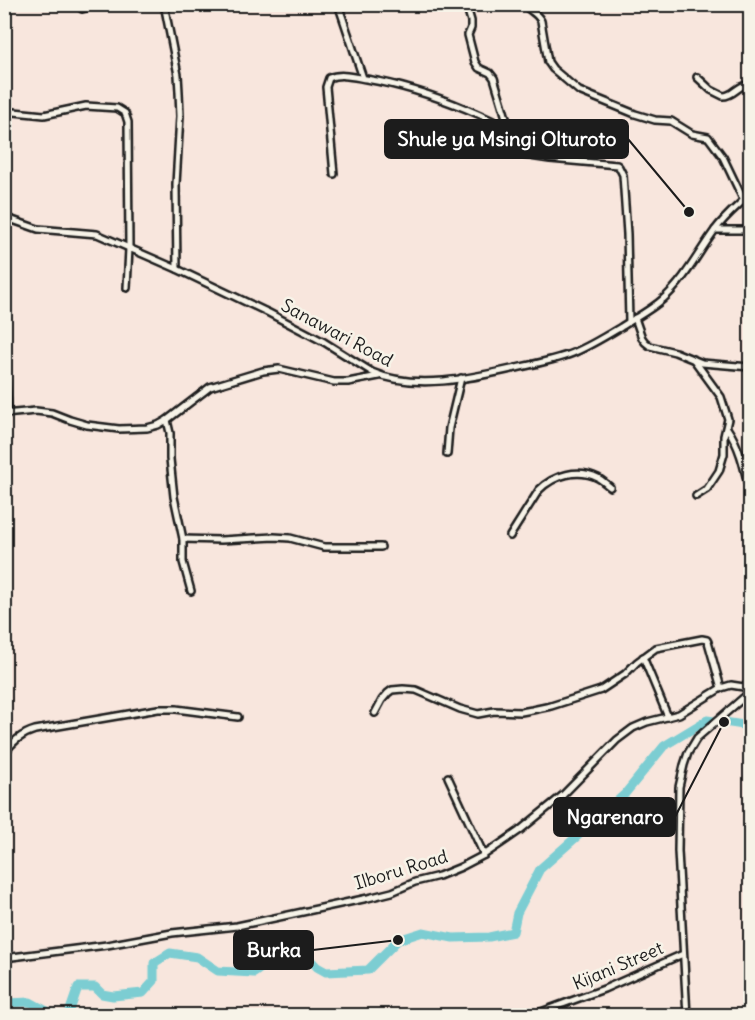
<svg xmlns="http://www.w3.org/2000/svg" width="755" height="1020" font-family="Delius,sans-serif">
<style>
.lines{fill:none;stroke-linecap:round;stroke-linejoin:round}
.river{stroke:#7bcdd2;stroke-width:9}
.minor-casing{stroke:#1c1c1c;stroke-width:10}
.minor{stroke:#f7f3e8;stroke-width:5}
.labels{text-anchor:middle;stroke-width:5;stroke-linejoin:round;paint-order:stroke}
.street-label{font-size:18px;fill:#1c1c1c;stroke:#f7f3e8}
.leader{fill:none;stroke:#1c1c1c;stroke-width:2}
.callout-dot{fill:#1c1c1c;stroke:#f7f3e8;stroke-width:2}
.callout{fill:#1c1c1c;stroke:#1c1c1c;stroke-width:2}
.callout-label{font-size:20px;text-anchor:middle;font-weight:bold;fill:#fff}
</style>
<rect width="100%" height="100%" fill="#f8e6dd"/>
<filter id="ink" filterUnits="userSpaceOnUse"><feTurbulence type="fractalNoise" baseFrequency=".0167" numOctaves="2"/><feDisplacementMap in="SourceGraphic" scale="12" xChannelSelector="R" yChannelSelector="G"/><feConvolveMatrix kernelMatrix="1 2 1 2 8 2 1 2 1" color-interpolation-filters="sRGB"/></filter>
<g filter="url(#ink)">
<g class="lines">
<g class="river">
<polyline points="724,722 750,726"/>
<polyline points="4,1007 9,1003 30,1002 56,1016"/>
<polyline points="65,1016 69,1013 78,987 95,987 102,994 113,996 143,993 154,981 154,963 170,953 197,957 218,971 254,973 289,948 306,955 317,967 326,972 368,970 398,940 423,932 453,938 489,937 513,932 517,913 540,869 624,795 664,746 707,720 714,721"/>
</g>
<g class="minor-casing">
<g id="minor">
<polyline points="164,4 178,75 179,92 180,116 176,184 177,269"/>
<polyline points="338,4 363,78"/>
<polyline points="466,4 471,21 471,28 468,35 475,62 479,68 490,73 494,78 510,131"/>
<path d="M524,4C529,12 536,11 541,21L548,62L553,69L579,91L635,114L655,120L671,121L692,134L708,137L723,157L744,201"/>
<polyline points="746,4 750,9"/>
<polyline points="82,9 100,4"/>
<path d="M697,77L711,90L723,96C735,96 737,84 750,85"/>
<polyline points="4,111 44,115 86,106 117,108 125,113 128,122 129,248 127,288"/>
<polyline points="398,147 476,148 550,159 617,165 619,167 623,175 627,234 629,322"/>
<path d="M334,174L326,87L329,78C340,73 354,77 366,79C426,89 507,121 556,159"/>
<path d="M4,217L38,229L97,234L177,269L269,313L324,342L372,372C415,391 472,378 516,368C535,364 555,360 573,353C590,346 606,336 621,327C635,318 651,310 663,299C685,280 698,253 715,230C725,216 738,206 750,194"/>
<polyline points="715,230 750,230"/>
<polyline points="635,318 642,338 645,342 650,346 675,352 702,363 750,367"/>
<polyline points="4,345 8,413"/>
<polyline points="694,360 721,397 728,419 724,436 724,454 719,471 707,489 696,496"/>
<polyline points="4,414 36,411 52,413 70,420 87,425 119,429 147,428 158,425 167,420 210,387 263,371 279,369 334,382 348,382 379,376"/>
<polyline points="167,420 170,433 170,459 174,497 183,539 183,562 191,591"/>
<path d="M727,428C741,448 745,472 750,494"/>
<polyline points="447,454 449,428 461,378"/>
<path d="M510,536L539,490C554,475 578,468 598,478C602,480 606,484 610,487"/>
<polyline points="183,539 221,540 274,537 290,538 324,547 381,547"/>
<polyline points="643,657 668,717"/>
<polyline points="375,713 382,700 388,693 392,690 403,689 416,690 460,709 478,714 494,711 521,712 532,710 551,706 601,690 625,674 637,662 656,648 702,639 707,640 708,642 721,688"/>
<path d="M4,754C12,742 21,734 35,730L158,709H176L238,717"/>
<polyline points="448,777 484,855"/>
<polyline points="4,958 107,945 172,933 237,926 368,898 392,892 415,882 439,876 461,867 484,855 519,831 562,796 617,740 633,728 647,722 679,714 721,688 731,685 750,688"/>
<polyline points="530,1016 604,989 683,954"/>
<polyline points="687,1016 678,851 679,787 684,765 688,753 697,738 750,692"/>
</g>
</g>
<use href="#minor" class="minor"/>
</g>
</g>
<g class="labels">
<g class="street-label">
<text transform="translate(337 333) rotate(28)" y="6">Sanawari Road</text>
<text transform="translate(401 870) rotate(-17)" y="6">Ilboru Road</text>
<text transform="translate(618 966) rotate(-23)" y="6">Kijani Street</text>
</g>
</g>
<path class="leader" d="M689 212L628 139M724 722L675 817M398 940L313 950"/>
<g class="callout-dot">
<circle cx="689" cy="212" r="6"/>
<circle cx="724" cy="722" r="6"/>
<circle cx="398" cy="940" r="6"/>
</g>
<g class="callout">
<rect x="385" y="120" width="243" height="38" rx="6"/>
<rect x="554" y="798" width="121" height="38" rx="6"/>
<rect x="234" y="931" width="79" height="38" rx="6"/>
</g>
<g class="callout-label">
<text x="507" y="146">Shule ya Msingi Olturoto</text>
<text x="615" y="824">Ngarenaro</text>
<text x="274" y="957">Burka</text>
</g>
<rect width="755" height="1020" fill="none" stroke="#f7f3e8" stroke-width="24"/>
<rect x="12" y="12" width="731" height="996" fill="none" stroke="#1c1c1c" stroke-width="2" filter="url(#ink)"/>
</svg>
